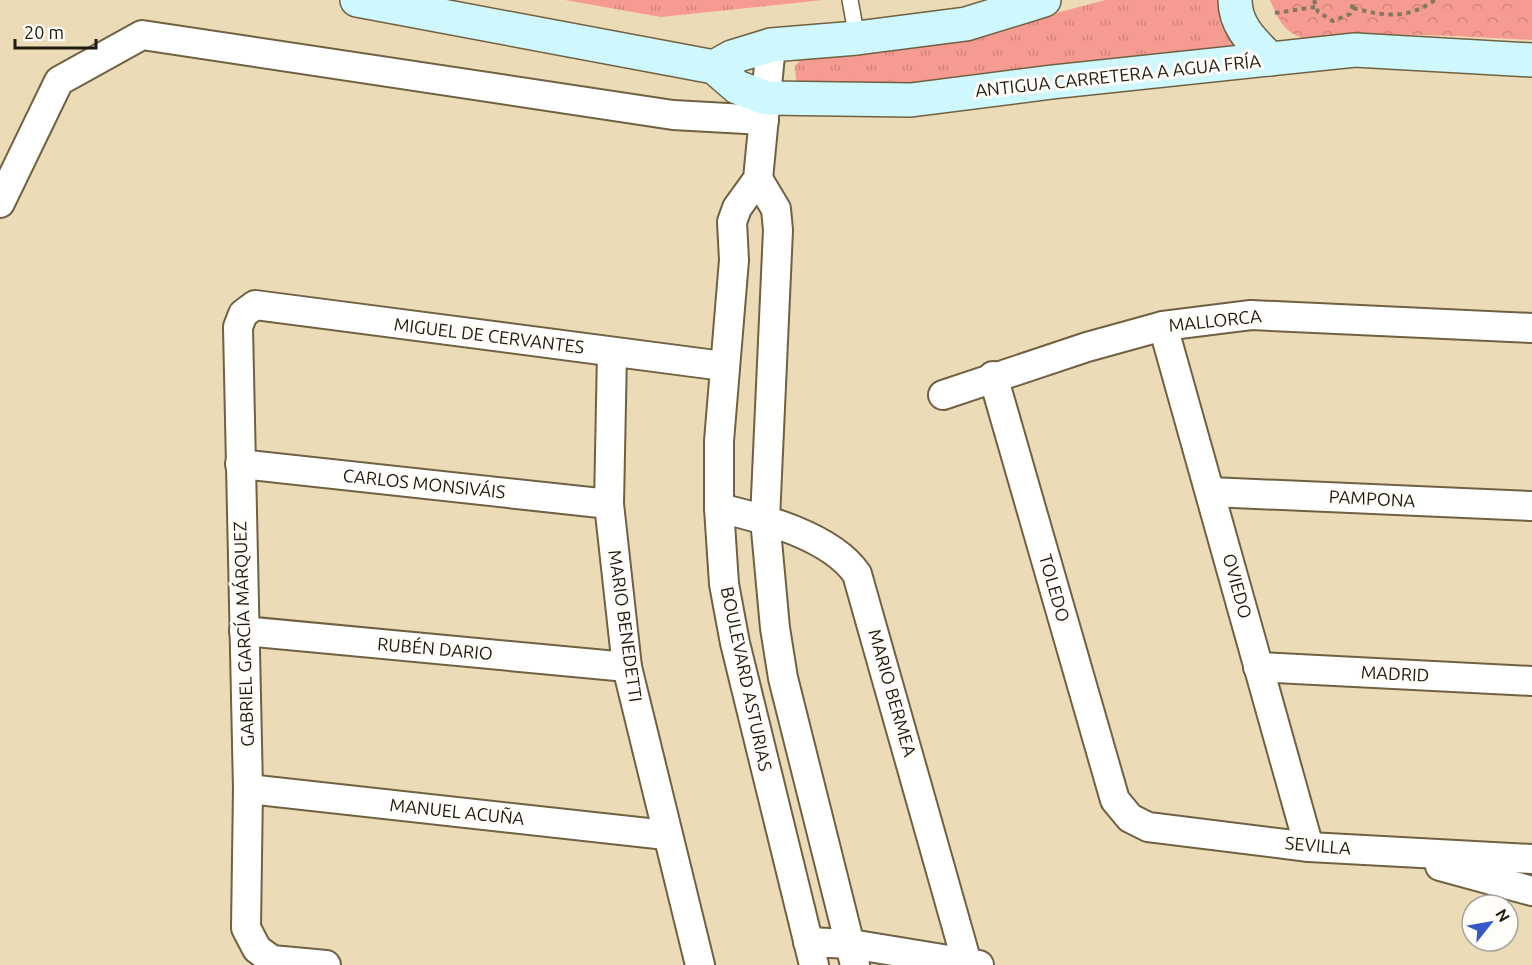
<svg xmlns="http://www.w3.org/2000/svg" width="1532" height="965" font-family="Ubuntu,sans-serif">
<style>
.grass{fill:url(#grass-tufts)}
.park{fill:url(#park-crowns)}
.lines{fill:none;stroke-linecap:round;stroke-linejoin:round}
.lane-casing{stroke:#6f6141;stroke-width:18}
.street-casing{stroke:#6f6141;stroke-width:32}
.secondary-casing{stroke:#6f6141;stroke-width:36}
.path{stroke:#837860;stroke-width:4;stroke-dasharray:4.5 4.5;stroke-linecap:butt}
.lane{stroke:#fff;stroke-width:15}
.street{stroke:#fff;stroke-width:28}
.secondary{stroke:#cef8fd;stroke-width:33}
.labels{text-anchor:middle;stroke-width:6;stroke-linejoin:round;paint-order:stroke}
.street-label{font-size:18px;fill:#211b0e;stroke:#fffdfa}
</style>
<defs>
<pattern id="grass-tufts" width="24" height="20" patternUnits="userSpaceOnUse" patternTransform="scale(1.5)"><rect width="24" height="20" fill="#f59b92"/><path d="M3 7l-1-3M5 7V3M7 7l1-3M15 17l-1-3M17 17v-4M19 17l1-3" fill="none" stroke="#d2857d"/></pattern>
<pattern id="park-crowns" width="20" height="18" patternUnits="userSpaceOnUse" patternTransform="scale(1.5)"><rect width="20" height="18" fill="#f59b92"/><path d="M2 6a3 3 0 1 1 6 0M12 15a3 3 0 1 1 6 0" fill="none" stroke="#d2857d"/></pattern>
</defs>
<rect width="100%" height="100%" fill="#ebdbb7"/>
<g class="grass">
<polygon points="565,0 823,0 661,17"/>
<polygon points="1105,0 1227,0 1248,51 997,85 804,85 796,80 795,66 801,59 1045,16"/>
</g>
<path class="park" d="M1270,0H1532V40C1475,37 1418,33 1361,35C1342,36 1316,45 1297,36C1282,29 1276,14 1270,0Z"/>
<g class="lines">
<g class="lane-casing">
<polyline id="lane" points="850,0 857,38"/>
</g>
<g class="street-casing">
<g id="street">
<polyline points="771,45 758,179 737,208 732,222 734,260 719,441 719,508 724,584 735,643 814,965"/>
<polyline points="758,179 776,209 778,230 765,519 775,628 783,678 855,965"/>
<polyline points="0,203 59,81 142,35 673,115 764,120"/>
<polyline points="1163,326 1309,847"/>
<polyline points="612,352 609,504 627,667 700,965"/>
<polyline points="993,376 1115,800 1130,818 1148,827 1309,847 1532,859"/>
<polyline points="943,395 1087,347 1163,326 1251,315 1532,328"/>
<polyline points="240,464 609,504"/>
<polyline points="1211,492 1532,506"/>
<path d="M719,508C762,518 831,536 857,574L967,963"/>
<polyline points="244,631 627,667"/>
<polyline points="1258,667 1532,681"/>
<polyline points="248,789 666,835"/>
<polyline points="1440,866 1532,891"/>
<polyline points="808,942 851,944 979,965"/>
<polyline points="326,965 272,960 257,949 246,928 248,789 238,327 243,314 255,305 723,366"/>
</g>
</g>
<g class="secondary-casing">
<g id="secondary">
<polyline points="357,0 714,67 737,87 766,98 911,100 1052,82 1355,50 1532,60"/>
<path d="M1235,0C1235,26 1253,42 1270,59"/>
<polyline points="714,67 732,57 771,45 857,38 966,24 1044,0"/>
</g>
</g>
<g class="path">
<polyline points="1314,0 1318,12 1333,21 1350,14 1354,0"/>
<path d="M1353,8C1384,16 1407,20 1435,0"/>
<polyline points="1275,13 1315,7"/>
</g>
<use href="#lane" class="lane"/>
<use href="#street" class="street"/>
<use href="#secondary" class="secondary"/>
</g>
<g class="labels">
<g class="street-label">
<text transform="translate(1118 76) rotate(-6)" y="6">ANTIGUA CARRETERA A AGUA FRÍA</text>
<text transform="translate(1215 321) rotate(-6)" y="6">MALLORCA</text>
<text transform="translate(489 336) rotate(7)" y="6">MIGUEL DE CERVANTES</text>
<text transform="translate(424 484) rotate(6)" y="6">CARLOS MONSIVÁIS</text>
<text transform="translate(1372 499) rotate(3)" y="6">PAMPONA</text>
<text transform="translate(1237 586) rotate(75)" y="6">OVIEDO</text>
<text transform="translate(1054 588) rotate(74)" y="6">TOLEDO</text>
<text transform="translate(625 626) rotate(82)" y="6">MARIO BENEDETTI</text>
<text transform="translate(244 634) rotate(-92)" y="6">GABRIEL GARCÍA MÁRQUEZ</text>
<text transform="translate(435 649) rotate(5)" y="6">RUBÉN DARIO</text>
<text transform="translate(1395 674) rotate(3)" y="6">MADRID</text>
<text transform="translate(746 679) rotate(78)" y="6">BOULEVARD ASTURIAS</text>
<text transform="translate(892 693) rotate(74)" y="6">MARIO BERMEA</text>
<text transform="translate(457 812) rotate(6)" y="6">MANUEL ACUÑA</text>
<text transform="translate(1318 846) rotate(5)" y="6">SEVILLA</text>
</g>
</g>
<g transform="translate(1490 923) rotate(59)"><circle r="28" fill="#fffdfa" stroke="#a6a39c" stroke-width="1.5"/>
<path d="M0-4.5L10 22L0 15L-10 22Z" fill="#3558c9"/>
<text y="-9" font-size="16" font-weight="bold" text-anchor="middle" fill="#211b0e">N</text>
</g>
<path d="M15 39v9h81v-9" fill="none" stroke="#211b0e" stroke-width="3"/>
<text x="24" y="39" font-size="18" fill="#211b0e" stroke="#fffdfa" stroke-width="4.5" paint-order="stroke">20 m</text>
</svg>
